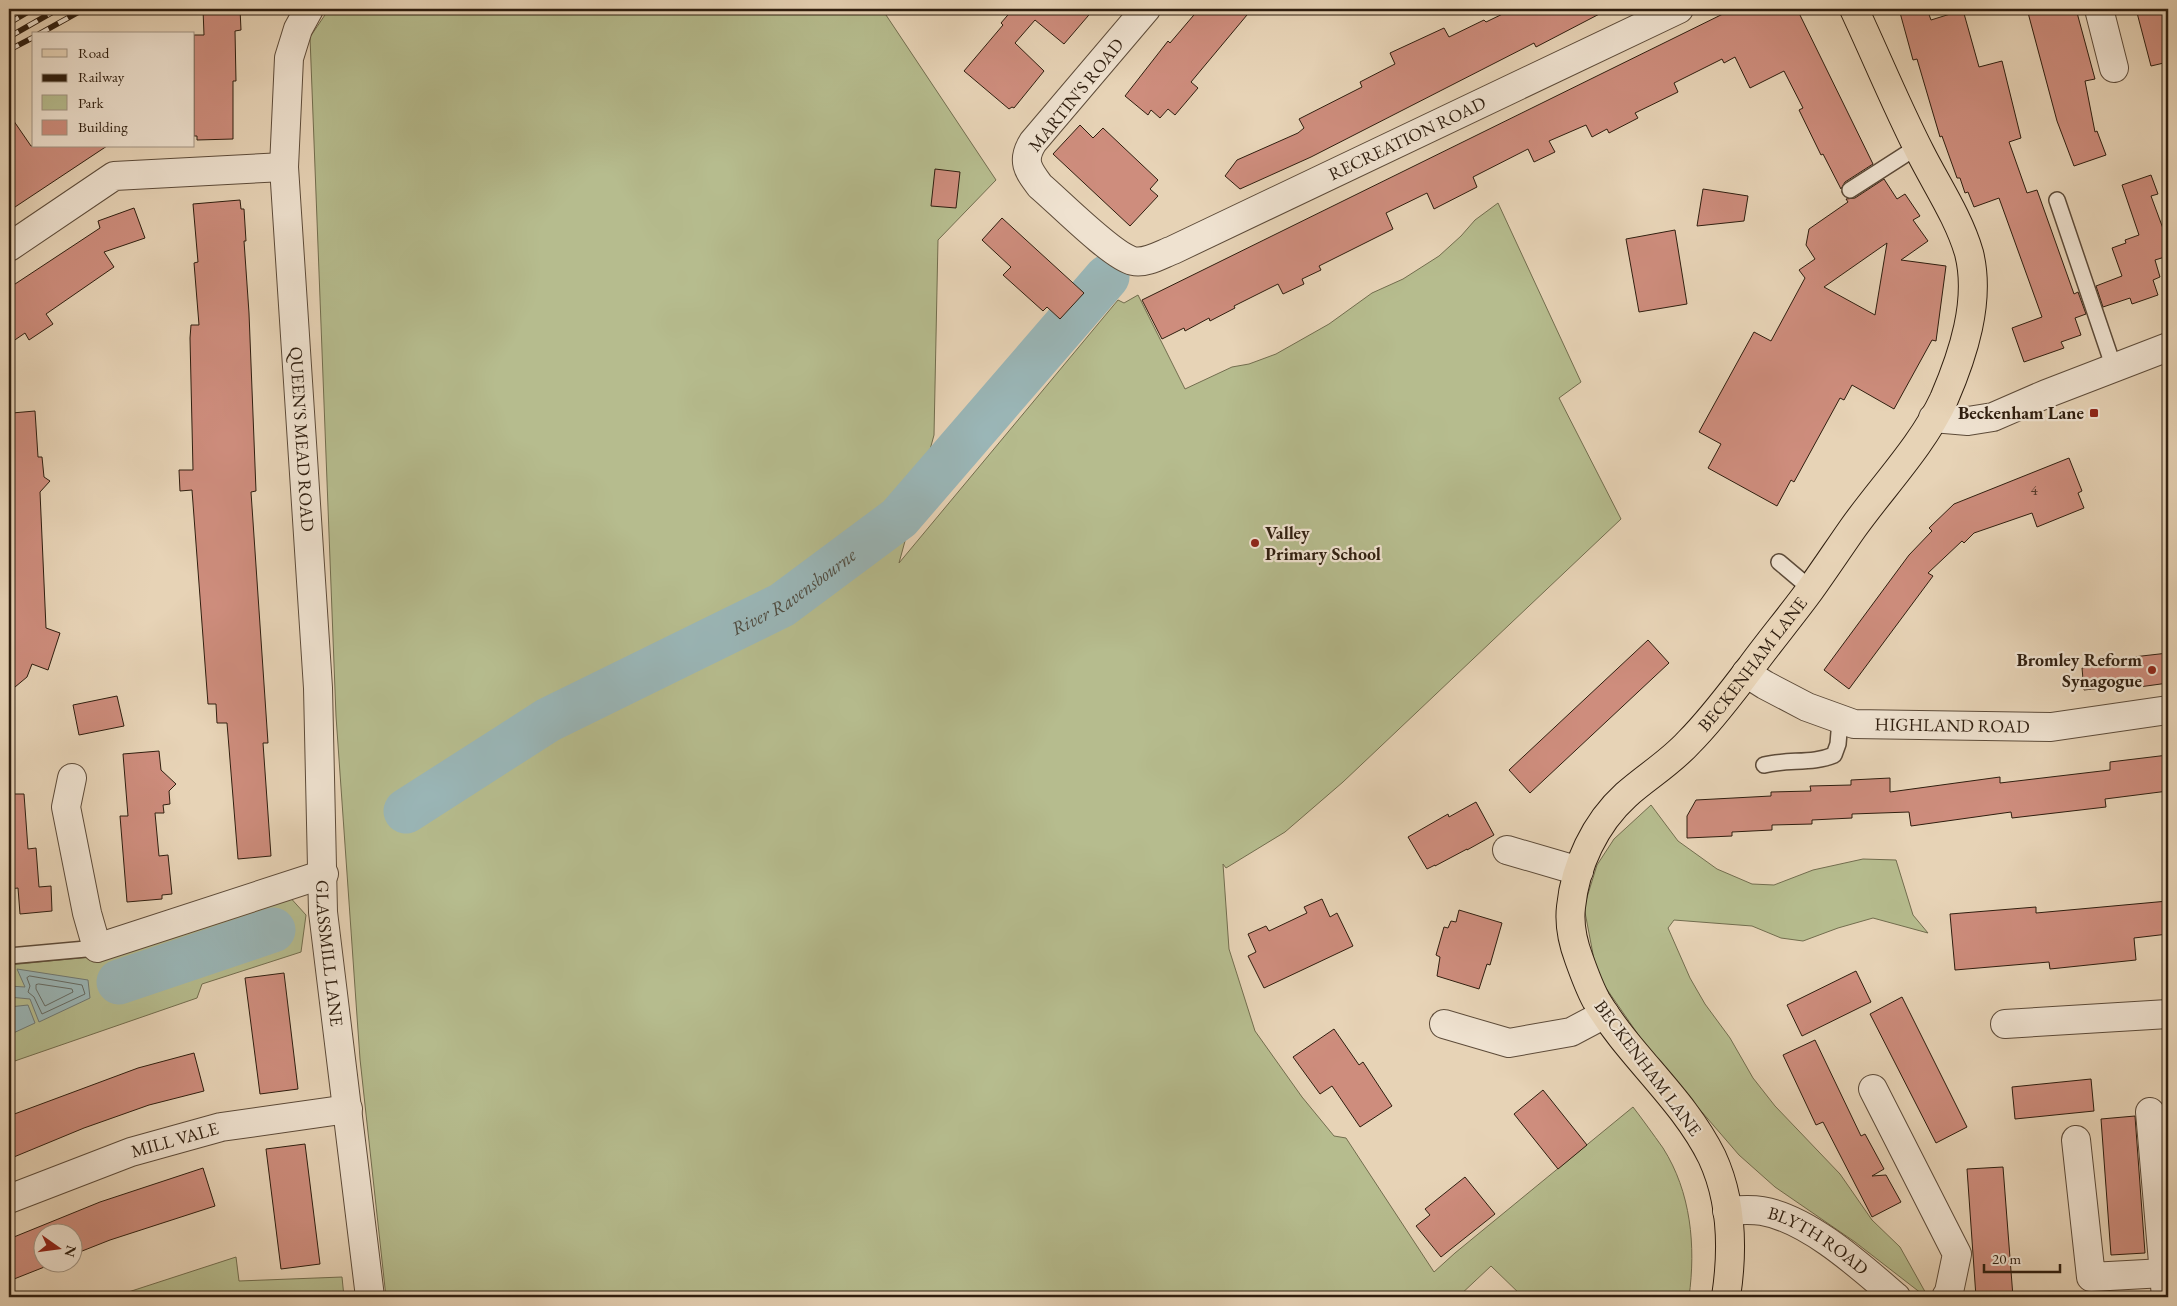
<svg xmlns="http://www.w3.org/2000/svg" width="2177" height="1306" font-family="'EB Garamond',serif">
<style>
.green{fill:#b6bc8e;stroke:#726d4e}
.water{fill:#9ab6b7;stroke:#6f7974}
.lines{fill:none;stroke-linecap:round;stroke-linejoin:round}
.shore{stroke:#646a63;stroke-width:1}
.river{stroke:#9ab6b7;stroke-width:45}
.building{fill:#ce8d7d;stroke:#2f1e0f;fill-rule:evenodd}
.lane-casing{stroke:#5d4b39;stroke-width:18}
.street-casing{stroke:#5d4b39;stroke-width:30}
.primary-casing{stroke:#2f1e0f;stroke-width:30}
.lane{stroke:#efe2d0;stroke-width:15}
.street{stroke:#efe2d0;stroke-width:28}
.primary{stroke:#e7d3b6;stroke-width:28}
.rail-casing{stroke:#2f1e0f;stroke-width:5.5}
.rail{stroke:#efe2d0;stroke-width:4;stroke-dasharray:11;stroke-linecap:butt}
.poi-dot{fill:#8f2418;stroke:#efe2d0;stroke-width:2}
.labels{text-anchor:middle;stroke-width:4.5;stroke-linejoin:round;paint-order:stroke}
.number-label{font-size:15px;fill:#573a2a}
.street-label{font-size:18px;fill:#2f1e0f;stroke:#efe2d0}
.poi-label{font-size:18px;font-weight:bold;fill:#2f1e0f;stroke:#efe2d0;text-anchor:end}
.water-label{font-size:19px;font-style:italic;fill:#4f4c41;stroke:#efe2d0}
</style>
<rect width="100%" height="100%" fill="#e7d3b6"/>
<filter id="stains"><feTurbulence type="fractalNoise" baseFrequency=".004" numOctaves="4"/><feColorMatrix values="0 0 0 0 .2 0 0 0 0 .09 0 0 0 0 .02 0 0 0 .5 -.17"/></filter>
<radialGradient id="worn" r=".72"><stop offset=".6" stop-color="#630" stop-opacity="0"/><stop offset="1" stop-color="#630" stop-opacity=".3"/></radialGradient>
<g class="green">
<path d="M329,9H882L996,180L938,240L934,435L899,563L1118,300L1124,303L1138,295L1185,389L1232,367L1249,364L1276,354L1329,324L1372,293L1403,279L1439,256L1461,236L1475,220L1498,203L1581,382L1559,398L1621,519L1343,782L1285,832L1226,868L1223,864L1229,949L1255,1031L1302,1097L1334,1136L1346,1138L1434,1272L1455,1253L1633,1107C1643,1120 1653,1134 1663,1148C1691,1192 1696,1246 1689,1297H1523L1491,1266L1458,1297H386L360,1059L336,716L310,37Z"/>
<polygon points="1651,805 1678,841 1717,869 1752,884 1774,885 1813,870 1863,859 1896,860 1913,915 1928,933 1873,918 1838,928 1803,941 1781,938 1752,926 1674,920 1668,928 1690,978 1705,1004 1730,1038 1753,1078 1775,1106 1840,1174 1872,1220 1900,1247 1928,1297 1926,1297 1855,1242 1775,1187 1739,1155 1651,1053 1597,975 1584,907 1597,865 1614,839"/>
<polygon points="287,894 306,915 301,952 202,984 197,998 9,1063 9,965 99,956"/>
<polygon points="236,1257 239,1281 342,1277 344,1297 113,1297"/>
</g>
<g class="water">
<polygon points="17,969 88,980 90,998 39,1022 30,999 9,997 9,986 25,987"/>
<polygon points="28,1005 35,1023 9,1035 9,1007"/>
</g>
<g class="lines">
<g class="shore">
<polygon points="30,976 82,985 85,994 42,1014 34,997 28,992 30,986 27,978"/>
<polygon points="39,984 72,989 73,992 45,1006 36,989 36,985"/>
</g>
<g class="river">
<path id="s1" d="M406,811L548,720L782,605L899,518L1107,277"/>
<polyline points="119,982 273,930"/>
</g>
</g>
<g class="building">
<polygon points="203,9 240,9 241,30 235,31 236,81 233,81 233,139 197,140 197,136 194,136 194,35 204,35"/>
<polygon points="1013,9 1094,9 1064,44 1035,20 1015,43 1044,71 1014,108 1012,107 1009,109 964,71 1003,25 1001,23"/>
<polygon points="1199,9 1252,9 1191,82 1198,88 1175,115 1168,109 1160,118 1151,110 1148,115 1125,96 1168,41 1170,43"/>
<polygon points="1513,9 1609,9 1536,47 1534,43 1311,157 1240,189 1225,176 1237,160 1298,133 1304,128 1299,119 1362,87 1360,82 1395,64 1390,53 1444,28 1449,37 1484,20 1486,22"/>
<polygon points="1733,9 1797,9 1873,164 1845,182 1841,189 1823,154 1821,155 1799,110 1803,108 1784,71 1750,88 1735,57 1724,63 1722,59 1674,83 1678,92 1635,113 1638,118 1609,133 1607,129 1592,137 1586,125 1549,141 1555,152 1534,162 1528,149 1473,177 1477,187 1434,209 1427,193 1386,213 1393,229 1319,266 1321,270 1302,279 1304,284 1283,294 1278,284 1234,306 1235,308 1210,321 1209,318 1185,331 1184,328 1162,339 1142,300"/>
<polygon points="1899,9 1927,9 1931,20 1963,10 1979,67 2002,61 2021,138 2009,142 2027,193 2037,190 2074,294 2078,292 2086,314 2075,318 2081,335 2061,342 2064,348 2024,362 2012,328 2042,317 1999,198 1974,207 1968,192 1965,193 1960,178 1957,178 1942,136 1940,137 1917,59 1913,60"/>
<polygon points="2027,9 2076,9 2095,79 2085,81 2095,132 2097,131 2106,155 2074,166 2057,121"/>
<polygon points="2136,9 2168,9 2168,62 2151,66"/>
<polygon points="9,114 31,146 107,146 9,211"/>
<polygon points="1080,125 1093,138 1103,128 1158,180 1150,189 1158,196 1130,226 1053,154"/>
<polygon points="935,169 960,172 956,208 931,206"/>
<polygon points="2151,175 2158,194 2151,196 2168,242 2168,256 2155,260 2160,277 2153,280 2158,295 2132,304 2130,298 2103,307 2096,286 2122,276 2112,248 2126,243 2125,240 2139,235 2122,185"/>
<path d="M1884,179L1897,199L1905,194L1920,216L1913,220L1928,241L1901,260L1946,266L1936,341L1932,340L1894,409L1852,385L1844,400L1840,398L1794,482L1791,480L1777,506L1708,468L1721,444L1699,432L1754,332L1771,341L1805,278L1799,270L1815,259L1806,245L1809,229L1848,202L1846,199L1855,198ZM1887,243L1875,315L1824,287Z"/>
<polygon points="1703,189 1748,196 1744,221 1697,226"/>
<polygon points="240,200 241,209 244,209 246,241 244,241 249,313 256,491 251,492 268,743 263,743 271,856 238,859 227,723 217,723 216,704 208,704 192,490 180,491 179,470 193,470 190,338 191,325 199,325 194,263 198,262 193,204"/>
<polygon points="134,208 145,238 104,252 114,267 46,314 53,324 29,340 25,333 9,344 9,288 100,228 98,221"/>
<polygon points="1002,218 1084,293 1060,319 1047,307 1043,311 1003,275 1011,267 982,240"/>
<polygon points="1675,230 1687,304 1639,312 1626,239"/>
<polygon points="35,411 38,457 42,457 44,477 50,481 40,492 46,628 60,633 48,670 32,664 27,677 9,692 9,425 12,425 12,413"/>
<polygon points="2069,458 2082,491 2078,493 2084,508 2037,527 2032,513 1974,533 1964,543 1962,541 1928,573 1933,576 1849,689 1824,670 1909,555 1932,531 1929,528 1954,504"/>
<polygon points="1648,640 1669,663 1530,793 1509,770"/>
<polygon points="2168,653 2168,683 2139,687 2138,684 2084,690 2082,668 2134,661 2133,657"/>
<polygon points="117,696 124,726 79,735 73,705"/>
<polygon points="159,751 161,770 176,784 169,791 170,804 163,805 164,813 155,813 159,856 168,855 172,894 162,895 162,899 127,902 120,816 128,816 123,754"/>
<polygon points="2168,755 2168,791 2105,799 2106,807 2012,818 2011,812 1911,826 1909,812 1852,814 1852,818 1812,820 1812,824 1772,825 1772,830 1732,832 1732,836 1687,838 1687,816 1696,800 1771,796 1771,792 1811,791 1810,786 1851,785 1851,780 1890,778 1890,792 2000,777 2000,783 2110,770 2110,762"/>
<polygon points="9,794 24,794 28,849 36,848 39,887 51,886 52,911 20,914 18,888 9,889"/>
<polygon points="1476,802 1494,835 1467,850 1467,849 1435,866 1435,865 1427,869 1408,837 1448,814 1449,817"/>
<polygon points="1322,899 1330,917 1337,913 1353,946 1264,988 1248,956 1256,952 1248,934 1266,926 1269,931 1307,913 1304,907"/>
<polygon points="2168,901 2168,934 2134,938 2136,960 2050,969 2049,962 1955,970 1950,914 2036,907 2036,913"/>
<polygon points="1459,910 1502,923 1490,965 1487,964 1479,989 1437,976 1440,957 1436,955 1444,927 1448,928 1451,921 1456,922"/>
<polygon points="1856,971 1871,1002 1802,1036 1787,1005"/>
<polygon points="284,973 298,1089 260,1094 245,978"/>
<polygon points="1902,997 1967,1127 1936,1143 1870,1014"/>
<polygon points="1334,1029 1359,1065 1363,1062 1392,1106 1360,1127 1332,1086 1320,1094 1293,1057"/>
<polygon points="1815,1040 1861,1136 1865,1134 1884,1169 1872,1176 1886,1175 1901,1202 1872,1217 1823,1122 1816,1125 1783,1055"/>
<polygon points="194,1053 204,1091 149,1105 84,1128 9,1159 9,1116 138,1068"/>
<polygon points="2091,1079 2094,1111 2015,1119 2012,1087"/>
<polygon points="1543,1090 1587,1145 1558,1169 1514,1114"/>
<polygon points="2135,1116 2145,1253 2111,1255 2101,1119"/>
<polygon points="305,1144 320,1264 281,1269 266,1149"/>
<polygon points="2003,1167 2013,1297 1976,1297 1967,1169"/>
<polygon points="203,1168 215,1206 110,1240 72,1255 72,1234 42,1234 42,1264 52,1264 9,1281 9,1239 100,1202"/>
<polygon points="1465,1177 1495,1214 1441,1257 1416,1226 1430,1215 1425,1209"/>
</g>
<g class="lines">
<g class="lane-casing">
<g id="lane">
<polyline points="1850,190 1917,147"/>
<polyline points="2057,200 2114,368"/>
<polyline points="1779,562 1811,589"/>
<path d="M1764,765C1788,759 1813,764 1834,755L1838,744L1840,720"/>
<polyline points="9,956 97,948"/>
</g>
</g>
<g class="street-casing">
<g id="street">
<path id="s2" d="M309,9L298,29L289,58L284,167L318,688L323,912L370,1297"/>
<path id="s3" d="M1146,9L1033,142C1021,161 1028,170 1040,186C1059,202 1112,256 1133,261C1146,264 1162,254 1173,250L1679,9"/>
<polyline points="2099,9 2114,68"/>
<polyline points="9,247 114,176 284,167"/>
<polyline points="1933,418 1968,421 1993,417 2046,394 2168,347"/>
<path id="s4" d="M1746,673L1765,685L1807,707L1854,724L2051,727L2168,710"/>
<polyline points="72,778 66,807 87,913 97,948 324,874"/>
<polyline points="1507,850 1579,871"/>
<polyline points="1444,1024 1509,1043 1571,1032 1605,1014"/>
<polyline points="2005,1024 2168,1014"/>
<polyline points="1873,1089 1957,1254 1949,1292 1946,1297"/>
<polyline points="2150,1112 2166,1297"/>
<polyline points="2076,1140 2091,1277 2164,1273"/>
<path id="s5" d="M9,1199L131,1152L221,1127L348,1109"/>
<path id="s6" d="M1727,1211C1739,1210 1750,1209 1762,1211C1809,1219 1861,1267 1896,1297"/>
</g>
</g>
<g class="primary-casing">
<g id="primary">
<path id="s7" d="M1726,1297C1733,1251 1732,1200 1712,1157C1683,1098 1629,1056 1596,1000C1589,987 1584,973 1579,959C1573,943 1569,924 1571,907C1575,866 1595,823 1626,795C1646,777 1670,763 1689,742C1712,719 1731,693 1751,667C1770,641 1791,616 1810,590C1825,569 1839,548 1853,528C1883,486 1922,446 1944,399C1963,355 1981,301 1969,253C1959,218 1936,184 1920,152C1896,105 1876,56 1854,9"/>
</g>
</g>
<use href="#lane" class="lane"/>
<use href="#street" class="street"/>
<use href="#primary" class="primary"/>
<g class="rail-casing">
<g id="rail">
<polyline points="9,23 33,9"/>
<polyline points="39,34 84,9"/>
<polyline points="9,37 58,9"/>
<polyline points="9,50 34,37"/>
</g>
</g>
<use href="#rail" class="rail"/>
</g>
<g class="poi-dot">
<rect x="2089" y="408" width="10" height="10" rx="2.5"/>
<circle cx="1255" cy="543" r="5"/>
<circle cx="2152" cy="670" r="5"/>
</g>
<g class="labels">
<g class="number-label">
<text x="2034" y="495">4</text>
</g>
<g class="street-label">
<text transform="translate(1076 95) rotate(-51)" y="6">MARTIN'S ROAD</text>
<text dy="6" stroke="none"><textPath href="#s3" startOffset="645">RECREATION ROAD</textPath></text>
<text dy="6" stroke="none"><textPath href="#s2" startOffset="435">QUEEN'S MEAD ROAD</textPath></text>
<text dy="6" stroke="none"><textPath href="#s7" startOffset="746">BECKENHAM LANE</textPath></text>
<text dy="6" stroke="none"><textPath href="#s4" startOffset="218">HIGHLAND ROAD</textPath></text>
<text dy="6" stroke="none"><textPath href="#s2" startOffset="950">GLASSMILL LANE</textPath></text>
<text transform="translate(1648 1068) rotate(53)" y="6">BECKENHAM LANE</text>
<text dy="6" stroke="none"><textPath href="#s5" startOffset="176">MILL VALE</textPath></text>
<text dy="6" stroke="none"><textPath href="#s6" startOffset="99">BLYTH ROAD</textPath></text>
</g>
<g class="poi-label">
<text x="2084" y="419">Beckenham Lane</text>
<text x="1265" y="539" text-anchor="start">Valley<tspan x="1265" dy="21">Primary School</tspan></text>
<text x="2142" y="666">Bromley Reform<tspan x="2142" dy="21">Synagogue</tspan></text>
</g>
<g class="water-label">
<text dy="7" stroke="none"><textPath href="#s1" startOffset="446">River Ravensbourne</textPath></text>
</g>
</g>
<rect width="2177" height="1306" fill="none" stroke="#e7d3b6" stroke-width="30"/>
<rect x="10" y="10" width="2157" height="1286" fill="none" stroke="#2f1e0f" stroke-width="2.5"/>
<rect x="15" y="15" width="2147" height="1276" fill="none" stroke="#2f1e0f"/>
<rect x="32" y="32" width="162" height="115" fill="#efe2d0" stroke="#a29483"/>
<rect x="42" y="49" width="25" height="8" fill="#e7d3b6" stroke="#a29483"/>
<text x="78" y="58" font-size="15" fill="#2f1e0f">Road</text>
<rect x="42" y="74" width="25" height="8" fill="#2f1e0f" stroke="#a29483"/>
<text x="78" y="82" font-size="15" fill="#2f1e0f">Railway</text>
<rect x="42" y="95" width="25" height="15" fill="#b6bc8e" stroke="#a29483"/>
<text x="78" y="108" font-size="15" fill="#2f1e0f">Park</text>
<rect x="42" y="120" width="25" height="15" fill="#ce8d7d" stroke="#a29483"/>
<text x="78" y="132" font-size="15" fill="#2f1e0f">Building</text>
<g transform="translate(58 1248) rotate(104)"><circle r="24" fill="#efe2d0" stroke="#a29483"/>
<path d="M0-4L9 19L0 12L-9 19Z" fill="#8f2418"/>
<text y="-8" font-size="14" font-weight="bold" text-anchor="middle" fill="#2f1e0f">N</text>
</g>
<path d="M1984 1264v8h76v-8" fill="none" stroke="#2f1e0f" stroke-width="2.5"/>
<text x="1992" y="1264" font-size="15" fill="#2f1e0f" stroke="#efe2d0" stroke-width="4" paint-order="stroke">20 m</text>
<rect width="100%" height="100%" filter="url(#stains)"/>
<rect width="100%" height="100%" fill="url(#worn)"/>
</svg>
